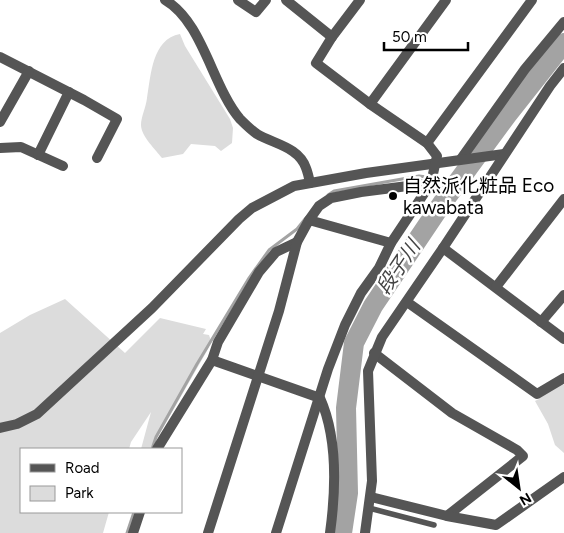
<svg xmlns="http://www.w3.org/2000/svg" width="564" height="533" font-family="Figtree,'Noto Sans JP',sans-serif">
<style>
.green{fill:#dcdcdc}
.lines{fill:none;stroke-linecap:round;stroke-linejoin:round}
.stream{stroke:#a3a3a3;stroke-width:3}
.river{stroke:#a3a3a3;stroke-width:20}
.lane{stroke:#555;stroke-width:5.5}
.street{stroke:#555;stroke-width:10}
.poi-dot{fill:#000;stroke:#fff;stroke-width:2}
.labels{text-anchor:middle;stroke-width:5;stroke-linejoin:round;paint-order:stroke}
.poi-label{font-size:19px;fill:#000;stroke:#fff;text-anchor:start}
.water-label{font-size:20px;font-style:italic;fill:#444;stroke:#fff}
</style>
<rect width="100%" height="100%" fill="#fff"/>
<g class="green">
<path d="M180,34L185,46L230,119L233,128L232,143L221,151L215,146L191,144L183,154L162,158C156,150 141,136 141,125C141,117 146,107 147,98C151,75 152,39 180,34Z"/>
<polygon points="65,299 125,353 160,318 206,329 203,334 209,335 211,341 208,349 151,449 141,449 151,412 131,442 129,449 21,449 21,512 109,512 103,533 0,533 0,333 30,315"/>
<polygon points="558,379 564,385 564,453 555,445 548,424 535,401 539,399 537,394"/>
</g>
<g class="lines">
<g class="stream">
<polyline points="328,195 334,191 419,176 458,181"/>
<polyline points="152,449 156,437 197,364 249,278 269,250 297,229 305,219"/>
<polyline points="127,533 134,512"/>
</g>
<polyline class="river" points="342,533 348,493 346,408 354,343 373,306 443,202 507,115 564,43"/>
<polyline class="lane" points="369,508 434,525"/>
<g class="street">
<path d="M165,0C203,22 212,86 240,119C245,124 251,130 257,134C274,144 299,147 306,168C308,173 309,178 310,183"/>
<polyline points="238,0 256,12 266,0"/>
<polyline points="286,0 332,37"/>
<polyline points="0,57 84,100 117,119 97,158"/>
<polyline points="370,104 446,0"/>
<polyline points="0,122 29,71"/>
<polyline points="427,143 532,0"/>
<polyline points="0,148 21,147 63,166"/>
<polyline points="38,155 69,92"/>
<polyline points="461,159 525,69 564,22"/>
<polyline points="309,220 319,206 331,198 361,192 431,183"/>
<polyline points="443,248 564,339"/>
<polyline points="496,287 564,199"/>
<polyline points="407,302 537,394 564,378"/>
<polyline points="541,322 564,295"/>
<polyline points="374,353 452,413 517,450 523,456 447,516"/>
<path d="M212,360L320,398C338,438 336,489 330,533"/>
<polyline points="0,428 17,424 37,414 152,308 239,219 252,208 294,186 366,173 504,154"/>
<polyline points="157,449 212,360 218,342 259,272 276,252 297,242"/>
<polyline points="371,497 447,516 496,525 564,477"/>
<polyline points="133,533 140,512"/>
<polyline points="208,533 279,311 297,242 309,220 391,243"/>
<polyline points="276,533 328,369 345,325 361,293 379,268 391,243 431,183 437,156 427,143 370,104 316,63 332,37 360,0"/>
<polyline points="365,533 372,481 368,371 382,337 443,248 550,86 564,68"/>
</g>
</g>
<circle class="poi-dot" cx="393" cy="196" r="5"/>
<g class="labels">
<g class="poi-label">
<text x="403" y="192">自然派化粧品 Eco<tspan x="403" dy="22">kawabata</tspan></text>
</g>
<g class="water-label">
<text transform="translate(398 267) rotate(-56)" y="7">段子川</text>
</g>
</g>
<rect x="20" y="448" width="162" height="65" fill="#ffffff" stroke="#999999"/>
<rect x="30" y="464" width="25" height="8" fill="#555555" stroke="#999999"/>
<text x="65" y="473" font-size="15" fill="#000000">Road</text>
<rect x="30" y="486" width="25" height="15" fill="#dcdcdc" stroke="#999999"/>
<text x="65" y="498" font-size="15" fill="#000000">Park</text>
<g transform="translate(519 488) rotate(150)" stroke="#ffffff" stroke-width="4" paint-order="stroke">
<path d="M0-4L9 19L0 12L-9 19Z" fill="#000000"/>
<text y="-8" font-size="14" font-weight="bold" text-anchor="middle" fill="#000000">N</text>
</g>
<path d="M384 42v8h84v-8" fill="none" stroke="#000000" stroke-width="2.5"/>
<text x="392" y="42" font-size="15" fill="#000000" stroke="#ffffff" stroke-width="4" paint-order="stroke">50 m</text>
</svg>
